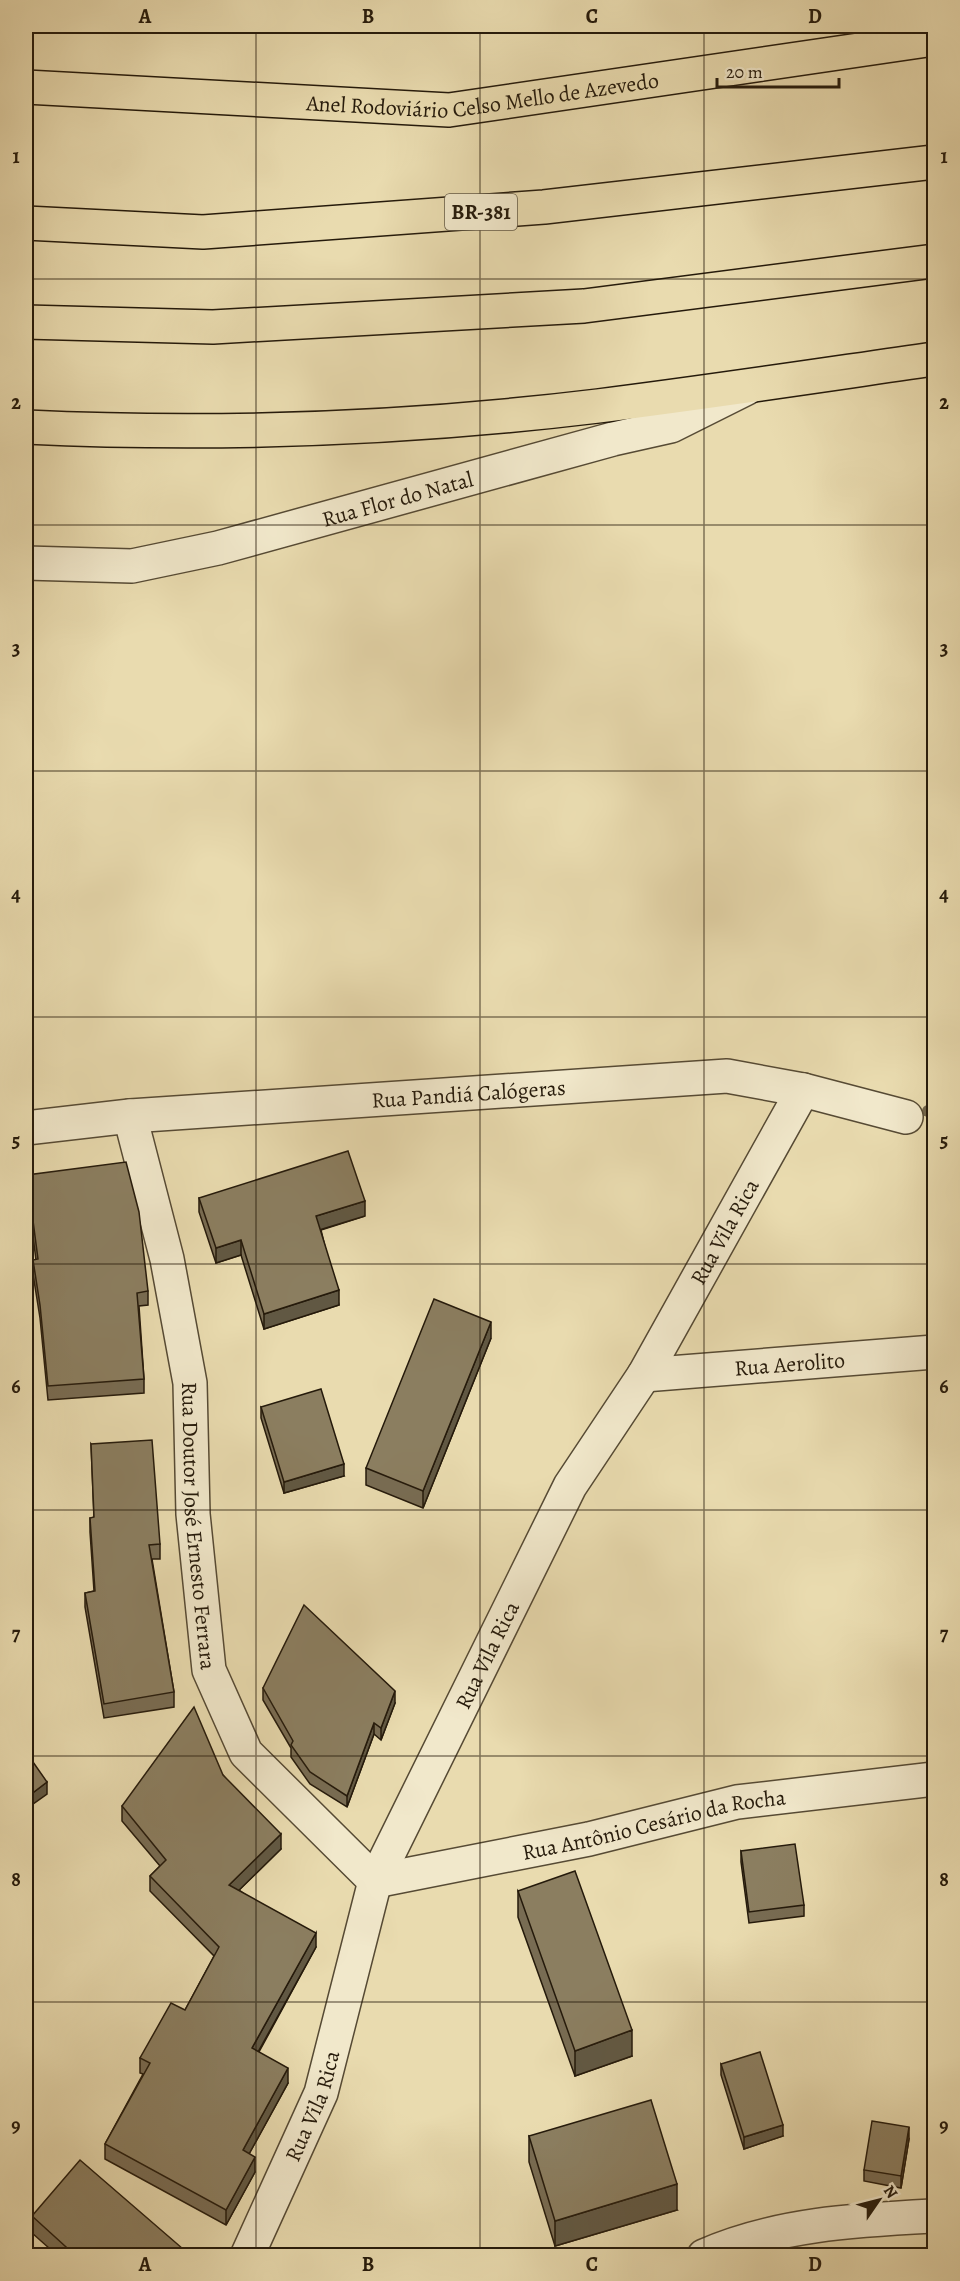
<svg xmlns="http://www.w3.org/2000/svg" width="960" height="2281" font-family="Alegreya,serif">
<style>
.lines{fill:none;stroke-linecap:round;stroke-linejoin:round}
.stream{stroke:#72664c;stroke-width:12}
.minor-casing{stroke:#564a34;stroke-width:36}
.major-casing{stroke:#251a0b;stroke-width:36}
.highway-casing{stroke:#251a0b;stroke-width:36}
.minor{stroke:#f1e8cb;stroke-width:33}
.major{stroke:#e9dbaf;stroke-width:33}
.highway{stroke:#e9dbaf;stroke-width:33}
.wall{fill:#786c53;stroke:#251a0b;stroke-width:1.5}
.shaded-wall{fill:#615843;stroke:#251a0b;stroke-width:1.5}
.building{fill:#8b7e60;stroke:#251a0b;stroke-width:1.5}
.grid{fill:none;stroke:#251a0b;stroke-width:1.5;stroke-opacity:0.55}
.labels{text-anchor:middle;stroke-width:4.5;stroke-linejoin:round;paint-order:stroke}
.shield{fill:#f1e8cb;stroke:#625845;stroke-width:1.5}
.shield-label{font-size:21px;font-weight:bold;fill:#251a0b}
.street-label{font-size:22px;fill:#251a0b;stroke:#f1e8cb}
.neatline{fill:none;stroke:#251a0b;stroke-width:2}
.grid-label{font-size:20px;text-anchor:middle;font-weight:bold;fill:#251a0b}
</style>
<rect width="100%" height="100%" fill="#e9dbaf"/>
<filter id="stains"><feTurbulence type="fractalNoise" baseFrequency=".00333" numOctaves="4"/><feColorMatrix values="0 0 0 0 .2 0 0 0 0 .09 0 0 0 0 .02 0 0 0 .5 -.17"/></filter>
<radialGradient id="worn" r=".72"><stop offset=".6" stop-color="#630" stop-opacity="0"/><stop offset="1" stop-color="#630" stop-opacity=".3"/></radialGradient>
<g class="lines">
<polyline class="stream" points="928,1111 934,1111"/>
<g class="minor-casing">
<g id="minor">
<path id="s1" d="M26,563L132,566L218,548L613,439L671,426L747,388"/>
<path id="s2" d="M130,1116L167,1259L190,1383L193,1514L209,1670L246,1753L375,1881L589,1839L737,1802L934,1779"/>
<path id="s3" d="M26,1128L130,1116L727,1076L803,1090L906,1117"/>
<path id="s4" d="M644,1375L934,1352"/>
<path id="s5" d="M247,2256L321,2093L375,1881L570,1486L644,1375L803,1090"/>
<path d="M704,2256C776,2224 857,2220 934,2216"/>
</g>
</g>
<g class="major-casing">
<g id="major">
<path id="s6" d="M26,87L449,110L934,39"/>
<path d="M26,427C216,436 408,429 598,406C710,392 822,375 934,359"/>
</g>
</g>
<g class="highway-casing">
<g id="highway">
<polyline points="26,223 203,232 544,207 934,162"/>
<polyline points="26,322 213,327 584,306 934,261"/>
</g>
</g>
<use href="#minor" class="minor"/>
<use href="#major" class="major"/>
<use href="#highway" class="highway"/>
</g>
<g class="wall">
<polygon points="27,1175 148,1291 148,1305 139,1306 144,1379 144,1393 48,1400 40,1318 33,1274 33,1260 36,1260 27,1189"/>
<polygon points="199,1198 365,1216 321,1230 339,1305 264,1329 241,1255 216,1263 199,1212"/>
<polygon points="491,1338 423,1508 366,1485 366,1468"/>
<polygon points="261,1407 344,1476 284,1493 261,1418"/>
<polygon points="91,1444 160,1544 160,1559 152,1559 174,1692 174,1707 104,1718 85,1607 85,1593 94,1591 90,1532 90,1518 94,1518"/>
<polygon points="263,1688 395,1703 381,1740 374,1734 347,1807 310,1784 291,1757 291,1748 263,1700"/>
<polygon points="223,1775 281,1849 239,1890 316,1947 259,2052 288,2083 249,2154 255,2172 226,2225 105,2159 105,2144 143,2074 140,2073 140,2058 185,2010 214,1956 150,1891 150,1876 160,1866 122,1821 122,1806"/>
<polygon points="741,1851 804,1905 804,1916 749,1923 741,1862"/>
<polygon points="518,1891 632,2056 575,2076 518,1917"/>
<polygon points="721,2064 783,2136 744,2149 721,2075"/>
<polygon points="934,2082 934,2137 928,2136 928,2113"/>
<polygon points="529,2136 677,2210 555,2246 529,2162"/>
<polygon points="909,2139 901,2188 864,2181 864,2170"/>
<polygon points="32,2216 190,2256 58,2256 32,2233"/>
</g>
<g class="shaded-wall">
<polygon points="365,1201 365,1216 316,1231 316,1216"/>
<polygon points="241,1240 241,1255 216,1263 216,1248"/>
<polygon points="339,1290 339,1305 264,1329 264,1314"/>
<polygon points="491,1322 491,1338 423,1508 423,1491"/>
<polygon points="344,1464 344,1476 284,1493 284,1482"/>
<polygon points="395,1691 395,1703 381,1740 381,1728"/>
<polygon points="374,1723 374,1734 347,1807 347,1796"/>
<polygon points="47,1782 47,1794 26,1809 26,1798"/>
<polygon points="281,1834 281,1849 229,1900 229,1885"/>
<polygon points="316,1933 316,1947 252,2063 252,2048"/>
<polygon points="632,2030 632,2056 575,2076 575,2051"/>
<polygon points="288,2068 288,2083 243,2165 243,2150"/>
<polygon points="783,2125 783,2136 744,2149 744,2137"/>
<polygon points="909,2127 909,2139 901,2188 901,2176"/>
<polygon points="255,2157 255,2172 226,2225 226,2210"/>
<polygon points="677,2184 677,2210 555,2246 555,2221"/>
</g>
<g class="building">
<polygon points="348,1151 365,1201 316,1216 339,1290 264,1314 241,1240 216,1248 199,1198"/>
<polygon points="126,1162 139,1212 148,1291 137,1293 144,1379 48,1386 40,1305 33,1260 38,1259 27,1175"/>
<polygon points="434,1299 491,1322 423,1491 366,1468"/>
<polygon points="321,1389 344,1464 284,1482 261,1407"/>
<polygon points="152,1440 160,1544 149,1545 174,1692 104,1704 85,1593 95,1591 90,1518 94,1517 91,1444"/>
<polygon points="304,1605 395,1691 381,1728 374,1723 347,1796 310,1772 291,1745 293,1741 263,1688"/>
<polygon points="194,1707 223,1775 281,1834 229,1885 316,1933 252,2048 288,2068 243,2150 255,2157 226,2210 105,2144 150,2063 140,2058 171,2003 185,2010 219,1947 150,1876 166,1860 122,1806"/>
<polygon points="26,1752 47,1782 26,1798"/>
<polygon points="795,1844 804,1905 749,1912 741,1851"/>
<polygon points="575,1871 632,2030 575,2051 518,1891"/>
<polygon points="760,2052 783,2125 744,2137 721,2064"/>
<polygon points="934,2082 934,2114 928,2113"/>
<polygon points="651,2100 677,2184 555,2221 529,2136"/>
<polygon points="872,2121 909,2127 901,2176 864,2170"/>
<polygon points="80,2160 190,2255 190,2256 76,2256 32,2216"/>
</g>
<path class="grid" d="M256,26V2256M480,26V2256M704,26V2256M26,279H934M26,525H934M26,771H934M26,1017H934M26,1264H934M26,1510H934M26,1756H934M26,2002H934"/>
<g class="labels">
<rect class="shield" x="445" y="194" width="72" height="36" rx="4.5"/>
<g class="shield-label">
<text x="481" y="219">BR-381</text>
</g>
<g class="street-label">
<text dy="8" stroke="none"><textPath href="#s6" startOffset="458">Anel Rodoviário Celso Mello de Azevedo</textPath></text>
<text dy="8" stroke="none"><textPath href="#s1" startOffset="380">Rua Flor do Natal</textPath></text>
<text dy="8" stroke="none"><textPath href="#s3" startOffset="444">Rua Pandiá Calógeras</textPath></text>
<text dy="8" stroke="none"><textPath href="#s5" startOffset="1136">Rua Vila Rica</textPath></text>
<text dy="8" stroke="none"><textPath href="#s4" startOffset="146">Rua Aerolito</textPath></text>
<text dy="8" stroke="none"><textPath href="#s2" startOffset="417">Rua Doutor José Ernesto Ferrara</textPath></text>
<text dy="8" stroke="none"><textPath href="#s5" startOffset="650">Rua Vila Rica</textPath></text>
<text dy="8" stroke="none"><textPath href="#s2" startOffset="1119">Rua Antônio Cesário da Rocha</textPath></text>
<text dy="8" stroke="none"><textPath href="#s5" startOffset="164">Rua Vila Rica</textPath></text>
</g>
</g>
<rect width="960" height="2281" fill="none" stroke="#e9dbaf" stroke-width="66"/>
<g transform="translate(879 2200) rotate(55)" stroke="#f1e8cb" stroke-width="4.5" paint-order="stroke">
<path d="M0-4.5L10 22L0 15L-10 22Z" fill="#251a0b"/>
<text y="-9" font-size="16" font-weight="bold" text-anchor="middle" fill="#251a0b">N</text>
</g>
<path d="M717 78v9h122v-9" fill="none" stroke="#251a0b" stroke-width="3"/>
<text x="726" y="78" font-size="18" fill="#251a0b" stroke="#f1e8cb" stroke-width="4.5" paint-order="stroke">20 m</text>
<rect x="33" y="33" width="894" height="2215" class="neatline"/>
<g class="grid-label">
<text x="145" y="23">A</text>
<text x="368" y="23">B</text>
<text x="592" y="23">C</text>
<text x="815" y="23">D</text>
<text x="16" y="163">1</text>
<text x="944" y="163">1</text>
<text x="16" y="409">2</text>
<text x="944" y="409">2</text>
<text x="16" y="655">3</text>
<text x="944" y="655">3</text>
<text x="16" y="901">4</text>
<text x="944" y="901">4</text>
<text x="16" y="1147">5</text>
<text x="944" y="1147">5</text>
<text x="16" y="1393">6</text>
<text x="944" y="1393">6</text>
<text x="16" y="1640">7</text>
<text x="944" y="1640">7</text>
<text x="16" y="1886">8</text>
<text x="944" y="1886">8</text>
<text x="16" y="2132">9</text>
<text x="944" y="2132">9</text>
<text x="145" y="2271">A</text>
<text x="368" y="2271">B</text>
<text x="592" y="2271">C</text>
<text x="815" y="2271">D</text>
</g>
<rect width="100%" height="100%" filter="url(#stains)"/>
<rect width="100%" height="100%" fill="url(#worn)"/>
</svg>
